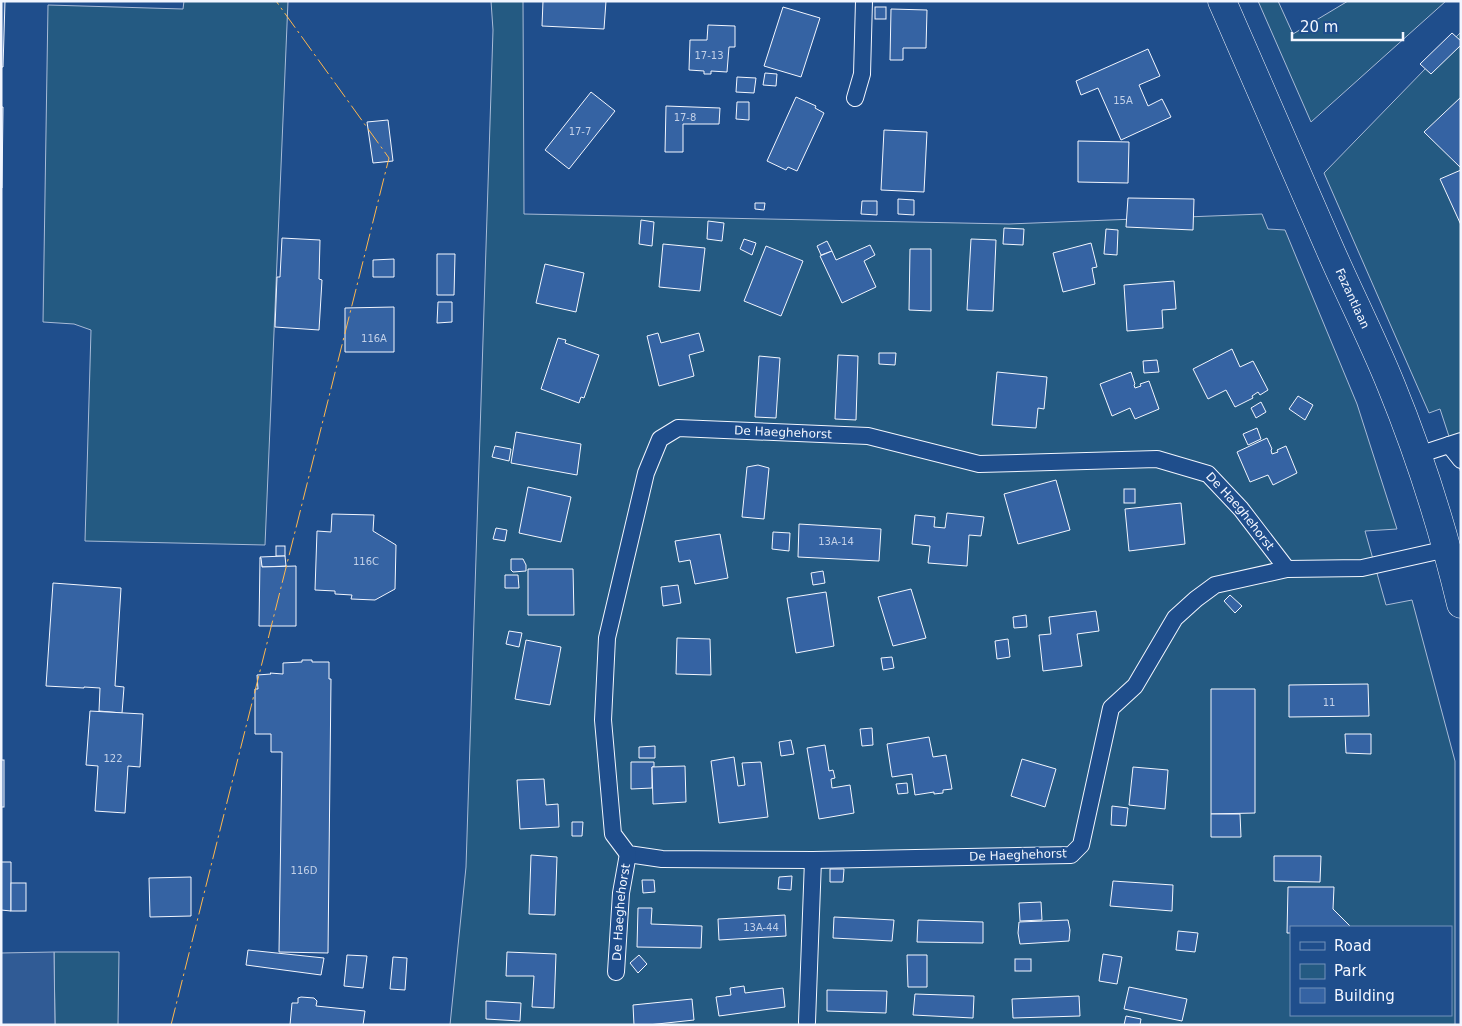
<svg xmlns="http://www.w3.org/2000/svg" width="1462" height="1026" font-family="'DejaVu Sans',sans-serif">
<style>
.green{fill:#245a82;stroke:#a8bbd7;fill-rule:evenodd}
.parking{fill:#305b95;stroke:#a8bbd7}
.building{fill:#3563a3;stroke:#f2f6ff}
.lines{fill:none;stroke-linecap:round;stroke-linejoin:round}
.lane-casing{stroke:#f2f6ff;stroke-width:18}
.street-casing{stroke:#f2f6ff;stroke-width:29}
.lane{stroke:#1f4e8c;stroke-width:16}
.street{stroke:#1f4e8c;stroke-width:28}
.power{stroke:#ffb74d;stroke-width:1;stroke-dasharray:18 4 2.5 4;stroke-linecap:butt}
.labels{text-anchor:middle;stroke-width:4;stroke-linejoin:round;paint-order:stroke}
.number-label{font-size:10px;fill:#c3d1e8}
.street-label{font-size:12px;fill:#f2f6ff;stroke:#1f4e8c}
</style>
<rect width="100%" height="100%" fill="#1f4e8c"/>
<g class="green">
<polygon points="184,1 288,1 265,545 85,541 91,330 74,324 43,322 48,5 183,9"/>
<path d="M491,1H523L524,214L1009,224L1262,214L1268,229L1285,230L1357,404L1397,529L1365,531L1386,605L1412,600L1455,761V1025H450L466,867L493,30ZM1291,927H1451V1015H1291Z"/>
<polygon points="1258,1 1278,1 1293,34 1348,1 1446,1 1311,122"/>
<polygon points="1461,32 1461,473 1440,409 1429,413 1324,173"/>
<polygon points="54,952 119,952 118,1025 55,1025"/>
</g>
<polygon class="parking" points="54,952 55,1025 1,1025 1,953"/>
<g class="building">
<polygon points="1,1 5,1 3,67 1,67"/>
<polygon points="543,1 606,1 604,29 542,26"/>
<polygon points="783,7 820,18 801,77 764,66"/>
<rect x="875" y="7" width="11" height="12"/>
<polygon points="891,9 927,10 926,48 903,48 903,60 890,60"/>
<polygon points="708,25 735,26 735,47 729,47 727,72 711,71 711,74 704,74 704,71 689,70 690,40 707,40"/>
<polygon points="1452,33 1461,41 1461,45 1431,74 1420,64"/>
<polygon points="1148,49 1160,76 1139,85 1148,106 1162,99 1171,117 1121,140 1098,88 1081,95 1076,81"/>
<polygon points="765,73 777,74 776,86 763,85"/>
<polygon points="737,77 756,78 754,93 736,92"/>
<polygon points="591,92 615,111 569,169 545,150"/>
<polygon points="796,97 816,106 815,108 824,113 797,171 788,167 786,170 767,161"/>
<polygon points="1461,97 1461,168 1424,132"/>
<polygon points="737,102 749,102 749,120 736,119"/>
<polygon points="666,106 720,108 719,124 683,124 683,152 665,152"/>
<polygon points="1,107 3,107 2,188 1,188"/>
<polygon points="388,120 393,161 373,163 367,122"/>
<polygon points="884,130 927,132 924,192 881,190"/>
<polygon points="1078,141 1129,142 1128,183 1078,182"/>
<polygon points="1461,170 1461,225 1440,179"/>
<polygon points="1128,198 1194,199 1193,230 1126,227"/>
<polygon points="898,199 914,200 914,215 898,214"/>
<polygon points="862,201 877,201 877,215 861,214"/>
<polygon points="755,203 765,203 764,210 755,209"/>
<polygon points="641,220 654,222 652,246 639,244"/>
<polygon points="708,221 724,223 722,241 707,239"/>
<polygon points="1004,228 1024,229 1023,245 1003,244"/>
<polygon points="1106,229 1118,230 1117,255 1104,254"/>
<polygon points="282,238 320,240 319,279 322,280 319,330 275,327 277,277 280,277"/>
<polygon points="744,239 756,243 752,255 740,249"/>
<polygon points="971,239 996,240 993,311 967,310"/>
<polygon points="827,241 832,251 821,255 817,246"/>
<polygon points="1091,243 1097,267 1092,268 1095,284 1063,292 1053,253"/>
<polygon points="663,244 705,248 700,291 659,287"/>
<polygon points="870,245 875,255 864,261 876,287 842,303 820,256 832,251 836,260"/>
<polygon points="766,246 803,261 781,316 744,301"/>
<polygon points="910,249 931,249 931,311 909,310"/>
<polygon points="437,254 455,254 454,295 437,295"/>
<polygon points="394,259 394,277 373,277 373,260"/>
<polygon points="545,264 584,273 576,312 536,303"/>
<polygon points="1174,281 1176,309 1162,310 1163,328 1127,331 1124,285"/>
<polygon points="438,302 452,302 452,322 437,323"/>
<polygon points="394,307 394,352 345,352 345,308"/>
<polygon points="658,333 661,343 699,333 704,351 689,355 694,376 659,386 647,336"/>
<polygon points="558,338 566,340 565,343 599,355 584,398 581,397 579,403 541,389"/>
<polygon points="1232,349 1240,367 1253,361 1268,390 1260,395 1258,392 1252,396 1253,398 1235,407 1226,390 1208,399 1193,369"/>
<polygon points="879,353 896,353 895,365 879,364"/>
<polygon points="838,355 858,356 856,420 835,419"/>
<polygon points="759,356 780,358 776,418 755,417"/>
<polygon points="1157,360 1159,372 1144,373 1143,361"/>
<polygon points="997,372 1047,377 1044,409 1038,408 1036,428 992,425"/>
<polygon points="1131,372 1135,384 1134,385 1135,388 1141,386 1140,384 1149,381 1159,409 1135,419 1130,408 1112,416 1100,384"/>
<polygon points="1298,396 1313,405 1305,420 1289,409"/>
<polygon points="1261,402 1266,412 1256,418 1251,408"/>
<polygon points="1257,428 1261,439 1248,445 1243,434"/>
<polygon points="516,432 581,444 577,475 511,463"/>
<polygon points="1267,438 1272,449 1271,450 1272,454 1278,452 1277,450 1286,446 1297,473 1273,485 1268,475 1250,482 1237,452"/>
<polygon points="495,446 511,449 509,461 492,457"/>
<polygon points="758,465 769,468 764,519 742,517 747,467"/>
<polygon points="1056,480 1070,530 1018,544 1004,494"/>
<polygon points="528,487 571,497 561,542 519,533"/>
<rect x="1124" y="489" width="11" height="14"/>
<polygon points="1181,503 1185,544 1129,551 1125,509"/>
<polygon points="947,513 984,517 981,536 969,535 967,566 928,563 930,546 912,544 915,515 935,517 934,527 945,528"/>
<polygon points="332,514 374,515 373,531 396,545 395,589 375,600 351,599 352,595 335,594 335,591 315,590 317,531 331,532"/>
<polygon points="799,524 881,529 879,561 798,557"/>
<polygon points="496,528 507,530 505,541 493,539"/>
<polygon points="773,532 790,533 789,551 772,549"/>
<polygon points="720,534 728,578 695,584 690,560 679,562 675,541"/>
<rect x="276" y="546" width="9" height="10"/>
<polygon points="285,556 286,566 262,567 260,557"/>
<polygon points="260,558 261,558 262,567 296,566 296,626 259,626"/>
<polygon points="511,559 523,559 526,565 526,571 513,572 511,570"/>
<polygon points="528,569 573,569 574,615 528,615"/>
<polygon points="823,571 825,583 813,585 811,573"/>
<polygon points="505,575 518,575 519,588 505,588"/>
<polygon points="53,583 121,588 115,686 124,687 122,713 99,711 100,688 84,687 84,688 46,686"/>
<polygon points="678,585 681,603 663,606 661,587"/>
<polygon points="911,589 926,638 893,646 878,597"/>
<polygon points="826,592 834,646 796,653 787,598"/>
<polygon points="1230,595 1242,606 1235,613 1224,601"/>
<polygon points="1096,611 1099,631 1077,634 1082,666 1043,671 1039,635 1051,634 1049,617"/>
<polygon points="1026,615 1027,627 1014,628 1013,617"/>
<polygon points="509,631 522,633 519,647 506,644"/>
<polygon points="677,638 710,639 711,675 676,674"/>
<polygon points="1008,639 1010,657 997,659 995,641"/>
<polygon points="526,640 561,647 550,705 515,699"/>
<polygon points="892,657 894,668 883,670 881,658"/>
<polygon points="302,660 312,660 312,662 329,662 329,679 331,679 328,953 279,952 282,752 271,752 271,734 255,734 255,689 258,689 257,675 271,674 270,673 283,674 283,663 302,662"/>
<polygon points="1368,684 1369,716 1289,717 1289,685"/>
<polygon points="1211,689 1255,689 1255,813 1211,814"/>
<polygon points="90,711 143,714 140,767 128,766 125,813 95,811 98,766 86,765"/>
<polygon points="872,728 873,745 862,746 860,729"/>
<polygon points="1345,734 1371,734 1371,754 1346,753"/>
<polygon points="929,737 933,757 946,755 952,789 943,790 943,793 934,794 934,792 915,795 912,774 892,777 887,744"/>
<polygon points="791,740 794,754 781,756 779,742"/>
<polygon points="825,745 829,771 833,770 835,778 831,779 832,788 850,785 854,813 819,819 807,748"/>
<polygon points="655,746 655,758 639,758 639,747"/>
<polygon points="734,757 738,786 745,785 742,763 761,762 768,817 719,823 711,761"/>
<polygon points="1022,759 1056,769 1045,807 1011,796"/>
<rect x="1" y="760" width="3" height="47"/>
<polygon points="631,762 654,762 654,767 652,767 652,788 631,789"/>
<polygon points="685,766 686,802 653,804 652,767"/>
<polygon points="1133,767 1168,770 1165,809 1129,805"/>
<polygon points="544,779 546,805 558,804 559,827 520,829 517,780"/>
<polygon points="907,783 908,793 898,794 896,784"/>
<polygon points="1112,806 1128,808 1126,826 1111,825"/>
<polygon points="1211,814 1240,814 1241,837 1211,837"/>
<polygon points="572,822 583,822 582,836 572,836"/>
<polygon points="531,855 557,857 555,915 529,914"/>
<polygon points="1274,856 1321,856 1320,882 1274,881"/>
<polygon points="1,862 11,862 11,911 1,910"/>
<polygon points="830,869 844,869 843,882 830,882"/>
<polygon points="792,876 791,890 778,889 779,877"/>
<polygon points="191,877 191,916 150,917 149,878"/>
<polygon points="642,880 654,880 655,892 643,893"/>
<polygon points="1113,881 1173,885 1172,911 1110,906"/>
<rect x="11" y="883" width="15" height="28"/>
<polygon points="1288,887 1334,887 1333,909 1351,927 1291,927 1291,933 1287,933"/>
<polygon points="1041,902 1042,920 1020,921 1019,903"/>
<polygon points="638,908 652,908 651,924 702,926 701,948 637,947"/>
<polygon points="785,915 786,936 719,940 718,919"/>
<polygon points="834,917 894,920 892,941 833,938"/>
<polygon points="918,920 983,922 983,943 917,942"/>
<polygon points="1068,920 1070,930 1069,941 1020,944 1018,933 1019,922"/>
<polygon points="1178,931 1198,933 1195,952 1176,950"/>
<polygon points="248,950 324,958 321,975 246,965"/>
<polygon points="507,952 556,954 554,1008 532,1007 534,976 506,976"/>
<polygon points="1103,954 1122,957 1117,984 1099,981"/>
<polygon points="347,955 367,956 363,988 344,986"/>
<polygon points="639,955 647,964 638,973 630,963"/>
<polygon points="907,955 927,955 927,987 908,987"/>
<polygon points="393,957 407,958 405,990 390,989"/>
<rect x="1015" y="959" width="16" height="12"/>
<polygon points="744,986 745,993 783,988 785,1007 719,1016 716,997 731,995 730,988"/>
<polygon points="1129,987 1187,999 1182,1021 1124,1009"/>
<polygon points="827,990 887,991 886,1013 827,1011"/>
<polygon points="915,994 974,996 973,1018 913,1015"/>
<polygon points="1079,996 1080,1016 1013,1018 1012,999"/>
<polygon points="301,997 314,998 317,1001 316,1006 365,1011 363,1025 290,1025 292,1003 298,1003 298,998"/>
<polygon points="692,999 694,1020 648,1025 634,1025 633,1005"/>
<polygon points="486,1001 521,1003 520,1021 486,1019"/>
<polygon points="1126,1016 1141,1019 1140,1025 1124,1025"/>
</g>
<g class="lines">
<g class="lane-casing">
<g id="lane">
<polyline points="855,98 862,74 864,1"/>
<polyline points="1449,445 1461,460"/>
<polyline points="1418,455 1461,441"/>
<path id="s1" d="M1287,569L1215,585L1196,599L1175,618L1135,686L1111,708L1081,845L1071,855L813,860L662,859L628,854L613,834L603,720L607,638L646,473L660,439L678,428L868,436L979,464L1157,459L1208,474L1241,509L1287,569L1362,568L1447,549"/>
<path id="s2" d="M616,972L621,893L628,854"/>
<polyline points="807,1022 813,860"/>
</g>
</g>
<g class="street-casing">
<g id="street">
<path id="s3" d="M1222,1C1257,83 1293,165 1329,247C1349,293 1372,338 1391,385C1420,456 1443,529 1461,604"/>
</g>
</g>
<use href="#lane" class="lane"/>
<use href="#street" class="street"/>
<polyline class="power" points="171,1025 389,158 276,1"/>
</g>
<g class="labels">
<g class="number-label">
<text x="709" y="59">17-13</text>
<text x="1123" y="104">15A</text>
<text x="685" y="121">17-8</text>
<text x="580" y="135">17-7</text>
<text x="374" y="342">116A</text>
<text x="836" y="545">13A-14</text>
<text x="366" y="565">116C</text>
<text x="1329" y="706">11</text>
<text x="113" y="762">122</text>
<text x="304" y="874">116D</text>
<text x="761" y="931">13A-44</text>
</g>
<g class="street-label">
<text dy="4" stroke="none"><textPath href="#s3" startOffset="325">Fazantlaan</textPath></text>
<text dy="4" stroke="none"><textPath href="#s1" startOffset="1389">De Haeghehorst</textPath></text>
<text dy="4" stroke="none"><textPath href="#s1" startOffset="1869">De Haeghehorst</textPath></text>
<text transform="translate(1018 855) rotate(-2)" y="4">De Haeghehorst</text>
<text dy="4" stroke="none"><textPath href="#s2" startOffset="60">De Haeghehorst</textPath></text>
</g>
</g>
<rect width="1462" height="1026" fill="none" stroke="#f2f6ff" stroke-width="5"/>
<rect x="1290" y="926" width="162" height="90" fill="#1f4e8c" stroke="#7391ba"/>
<rect x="1300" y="942" width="25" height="8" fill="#1f4e8c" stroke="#7391ba"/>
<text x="1334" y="951" font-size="15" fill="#f2f6ff">Road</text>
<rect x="1300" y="964" width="25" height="15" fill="#245a82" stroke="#7391ba"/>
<text x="1334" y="976" font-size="15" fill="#f2f6ff">Park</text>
<rect x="1300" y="988" width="25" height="15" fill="#3563a3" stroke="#7391ba"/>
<text x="1334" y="1001" font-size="15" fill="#f2f6ff">Building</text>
<path d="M1292 32v8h111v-8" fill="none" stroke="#f2f6ff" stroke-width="2.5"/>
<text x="1300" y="32" font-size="15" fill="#f2f6ff" stroke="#1f4e8c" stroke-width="4" paint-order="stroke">20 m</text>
</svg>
